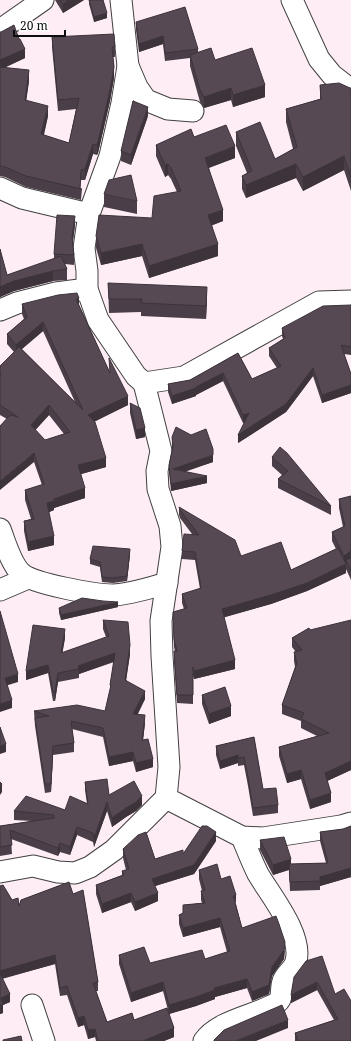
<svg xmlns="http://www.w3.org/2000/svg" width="351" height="1041" font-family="'Noto Serif',serif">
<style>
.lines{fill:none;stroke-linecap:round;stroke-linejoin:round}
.minor-casing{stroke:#404040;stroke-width:23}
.minor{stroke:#fff;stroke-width:21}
.wall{fill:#4a3f48;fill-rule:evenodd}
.shaded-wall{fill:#3c333b}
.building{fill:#564954;stroke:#3c333b;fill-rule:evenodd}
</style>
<rect width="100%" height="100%" fill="#ffedf5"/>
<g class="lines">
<g class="minor-casing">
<g id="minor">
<polyline points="121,0 128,66 122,103 110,156 89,214 84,248 87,271 87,289 98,320 136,376 144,383 184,377 319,302 351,301"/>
<polyline points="292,0 319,59 332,75 351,90"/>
<polyline points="0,30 43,0"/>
<polyline points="128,66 137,87 146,100 168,109 193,111"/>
<polyline points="0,188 22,198 89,214"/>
<polyline points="0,310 17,303 56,293 87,289"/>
<polyline points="144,383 161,451 157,471 158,489 170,526 172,547 161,621 162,656 169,767 166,798 242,837 263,838 341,826 351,823"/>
<path d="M0,529C5,542 11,564 21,573C33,584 96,595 113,595C131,594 149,588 167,583"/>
<polyline points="0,590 28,578"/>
<polyline points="0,872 33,866 58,872 75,873 90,867 114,850 166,798"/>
<polyline points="32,1005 44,1041"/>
<path d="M204,1041C217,1022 251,1016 271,1006C286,1000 279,992 283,981C286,973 294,970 296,961C303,935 271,896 258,874C252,862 247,849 242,837"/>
</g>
</g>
<use href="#minor" class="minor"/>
</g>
<g class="wall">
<polygon points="55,0 84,0 63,13"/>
<polygon points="89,0 103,0 107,18 94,22 89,4"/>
<polygon points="136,22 198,49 198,52 215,60 265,97 233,107 231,100 204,108 200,102 190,66 190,58 165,61 163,44 139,52 136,30"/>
<polygon points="0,32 19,39 25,58 5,67 29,81 26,100 48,116 44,135 69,143 76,109 58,111 52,47 52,37 115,47 115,57 113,57 114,78 110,101 98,153 97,155 93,154 85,180 81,180 80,189 82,189 81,200 26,187 5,177 0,176"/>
<polygon points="320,85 351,88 351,191 344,170 303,191 296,178 246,198 242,189 242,176 247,173 236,146 236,132 275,159 293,149 286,122 286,109 320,99"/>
<polygon points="148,116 131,165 121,161 121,151"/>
<polygon points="194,137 235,158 209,168 223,221 212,225 218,256 149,278 142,256 101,265 96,248 96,236 152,218 177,192 171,179 168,175 165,177 156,156 156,145"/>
<polygon points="104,194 137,201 137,214 104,207"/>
<polygon points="75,225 73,242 74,255 74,265 65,264 67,269 67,280 53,281 14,291 0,297 0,249 7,275 54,259 54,254"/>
<polygon points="108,283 207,300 206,319 141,316 141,312 109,313"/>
<path d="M22,304L79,305L110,373L128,405L94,421L106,467L81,474L85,498L54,508V510L49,512L54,545L28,551L24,531V521L31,519L25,500V490L42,485L34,462L7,419L0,415V366L14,352L7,344V334L24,319L22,314ZM43,331L75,402L22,349ZM49,415L64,434L45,440L35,430Z"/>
<polygon points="351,306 351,355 344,354 351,374 351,393 322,403 313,376 286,412 238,443 245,422 243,423 223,381 196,395 196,396 172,404 168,392 168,384 190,380 238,353 252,379 277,368 269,356 269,348 283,339 282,336 282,328"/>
<polygon points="130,403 145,437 136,439 130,413"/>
<polygon points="172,437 213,462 185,471 207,483 171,491 169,472 169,465 172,449"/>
<polygon points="272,457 331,506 331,515 278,488 278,479 282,475 272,466"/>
<polygon points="351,496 351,580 346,569 346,563 346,573 307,591 271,604 224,617 235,669 194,679 193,676 193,704 177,703 174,660 174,651 175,651 174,647 173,622 184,609 182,603 182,594 200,589 195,560 182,559 182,551 192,534 180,518 179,515 179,507 241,556 291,570 336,549 332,541 332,532 343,527 339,508 339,499"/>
<polygon points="130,554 127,581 113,583 102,582 100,567 90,564 90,559"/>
<polygon points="118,607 61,620 59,613 59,608"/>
<polygon points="103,620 130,654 126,680 145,699 138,714 145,723 143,740 153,767 136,772 133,761 109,766 103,737 72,729 74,743 74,752 53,755 51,792 45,793 35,726 34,711 105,711 110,689 110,685 114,662 79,674 79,678 58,682 55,701 53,701 48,673 26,680 65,638 62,653 106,637 103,629"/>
<polygon points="309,628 351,770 327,781 331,802 310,809 301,779 287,783 279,756 279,747 317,736 301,728 301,721 282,714 282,705 295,667 294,661 294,652 296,652 292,647 292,638"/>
<polygon points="202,695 231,716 209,724 202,704"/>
<polygon points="254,737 263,789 278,805 278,813 253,816 248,786 244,765 238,766 238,763 220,769 216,755 216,746"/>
<polygon points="85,782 109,795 142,805 136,811 126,817 112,827 107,811 94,847 93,842 77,835 70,855 60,852 58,856 11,839 12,854 0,856 0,826 32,821 14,820 14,811 65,810 87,804 85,790"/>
<polygon points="351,826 351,877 320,886 320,890 290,891 289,870 273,875 260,850 260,840 291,864 326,863 320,841 320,832 343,829"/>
<polygon points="216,841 194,874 155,886 158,901 135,911 131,902 102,913 96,894 96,885 122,875 122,871 126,870 123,858 123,849 155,859 183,854"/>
<polygon points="199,870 221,879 236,904 242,928 285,951 284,959 272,976 269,994 252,1001 247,988 215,997 215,999 196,1006 169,1014 163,991 131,1002 119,964 119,955 150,963 205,959 227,952 220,927 183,937 179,924 179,915 183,914 183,905 202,903 201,900 201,891 202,891 199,879"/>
<polygon points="69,882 73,894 83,890 98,982 98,991 96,991 107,1022 132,1013 134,1020 167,1008 174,1028 174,1037 164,1041 96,1041 95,1037 88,1039 84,1025 78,1027 67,995 60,996 55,964 2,979 10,994 10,1002 3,1005 3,1013 0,1014 0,886 3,885 12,900 18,898 19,906 21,900"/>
<polygon points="306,961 335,994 351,1041 295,1041 295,1033 334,1020 317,990 291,1003"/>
</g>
<g class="shaded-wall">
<polygon points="69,0 84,0 63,13 63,4"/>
<polygon points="107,13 107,18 94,22 94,17"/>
<polygon points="163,36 163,44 139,52 139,44"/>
<polygon points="25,49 25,58 0,70 0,60"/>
<polygon points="114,67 114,78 110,101 98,153 97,155 97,145"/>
<polygon points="29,70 29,81 25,110 25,100"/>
<polygon points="265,85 265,97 233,107 233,95"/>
<polygon points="231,88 231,100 204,108 204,97"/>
<polygon points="48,106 48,116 41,145 41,134"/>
<polygon points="148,107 148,116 131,165 131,155"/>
<polygon points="93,144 93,154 85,180 85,169"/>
<polygon points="235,146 235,158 205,169 205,158"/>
<polygon points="344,156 344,170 303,191 303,177"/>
<polygon points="168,164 168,175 165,177 165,165"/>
<polygon points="296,164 296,178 246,198 246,185"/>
<polygon points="223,210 223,221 208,227 208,215"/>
<polygon points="75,216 75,225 72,246 72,237"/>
<polygon points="142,244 142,256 101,265 101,253"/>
<polygon points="218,244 218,256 149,278 149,266"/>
<polygon points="53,271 53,281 14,291 0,297 0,287 14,281"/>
<polygon points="207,287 207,300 206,319 206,306"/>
<polygon points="79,298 79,308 76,299"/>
<polygon points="43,322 43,331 16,354 16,345"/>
<polygon points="313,368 313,376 286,412 238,443 238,435"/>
<polygon points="223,373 223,381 196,395 196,396 172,404 172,396 196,387"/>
<polygon points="351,385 351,393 322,403 322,395"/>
<polygon points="128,396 128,405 88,425 88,415"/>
<polygon points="49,405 49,415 31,435 31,425"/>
<polygon points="249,413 249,421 243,423 243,415"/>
<polygon points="145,428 145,437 136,439 136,430"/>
<polygon points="34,453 34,462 0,490 0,481"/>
<polygon points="213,455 213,462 173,476 173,469"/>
<polygon points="106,458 106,467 78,475 78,465"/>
<polygon points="207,476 207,483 171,491 171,484"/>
<polygon points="85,488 85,498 54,508 54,510 47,513 47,503 54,499"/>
<polygon points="54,536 54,545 28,551 28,542"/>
<polygon points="130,549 130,554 127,581 127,576"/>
<polygon points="351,551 351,560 346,560 346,563 344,565 344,556"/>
<polygon points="346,564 346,573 307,591 271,604 222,618 222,609"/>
<polygon points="118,602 118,607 61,620 61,615"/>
<polygon points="65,629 65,638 61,662 61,653"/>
<polygon points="130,645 130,654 125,688 125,680"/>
<polygon points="115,653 115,661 79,674 78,666"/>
<polygon points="235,660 235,669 194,679 194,671"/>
<polygon points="48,665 48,673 26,680 26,671"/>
<polygon points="58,673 58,682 55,701 55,692"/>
<polygon points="18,674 18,682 5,686 5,678"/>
<polygon points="145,691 145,699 133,722 133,714"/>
<polygon points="12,700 12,708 0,712 0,704"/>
<polygon points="231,706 231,716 209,724 209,714"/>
<polygon points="145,715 145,723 142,749 142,740"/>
<polygon points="6,744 6,752 0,754 0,746"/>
<polygon points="53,746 53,755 51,792 51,784"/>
<polygon points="133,752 133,761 109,766 109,757"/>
<polygon points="238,755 238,763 220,769 220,761"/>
<polygon points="153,759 153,767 136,772 136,763"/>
<polygon points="351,761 351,770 325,782 325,773"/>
<polygon points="301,770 301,779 287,783 287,774"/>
<polygon points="2,784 2,792 0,795 0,787"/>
<polygon points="331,793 331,802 310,809 310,800"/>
<polygon points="142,796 142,805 136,811 126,817 112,827 112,818"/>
<polygon points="107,802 107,811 94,847 94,838"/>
<polygon points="77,827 77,835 70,855 70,847"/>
<polygon points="216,832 216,841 194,874 152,887 152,879"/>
<polygon points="60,843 60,852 58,856 58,848"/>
<polygon points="291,859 291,869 273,875 273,865"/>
<polygon points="351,868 351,877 320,886 320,877"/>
<polygon points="131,893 131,902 102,913 102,904"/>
<polygon points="158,893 158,901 135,911 135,902"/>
<polygon points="236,895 236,904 233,896"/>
<polygon points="220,918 220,927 183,937 183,928"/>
<polygon points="285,942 284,959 272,976 269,994 252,1001 252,992"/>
<polygon points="55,955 55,964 0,979 0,971"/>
<polygon points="247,979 247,988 215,997 215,999 196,1006 169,1014 169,1005 214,988"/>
<polygon points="163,982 163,991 131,1002 131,993"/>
<polygon points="317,982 317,990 291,1003 291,995"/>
<polygon points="10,994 10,1002 3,1005 3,1013 0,1014 1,998"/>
<polygon points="84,1016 84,1025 78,1027 78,1018"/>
<polygon points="288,1020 288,1028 256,1041 235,1041"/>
<polygon points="174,1028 174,1037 164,1041 143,1041"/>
<polygon points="95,1029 95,1037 88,1039 88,1030"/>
</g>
<g class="building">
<polygon points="60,0 69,0 63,4"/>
<polygon points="89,0 103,0 107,13 94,17"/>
<polygon points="185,7 198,49 165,53 163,36 139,44 136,22"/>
<polygon points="14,25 19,39 20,39 25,49 0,60 0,32 1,32"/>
<polygon points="114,34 115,47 112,47 114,67 110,90 98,142 97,145 93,144 85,169 81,170 80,189 82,189 81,189 26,176 5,167 0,166 0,67 29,70 25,100 48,106 41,134 69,143 79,98 58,100 52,37"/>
<polygon points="211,48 215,60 252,48 265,85 233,95 231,88 204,97 200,90 190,55"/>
<polygon points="339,83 350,88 351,88 351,177 344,156 303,177 296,164 246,185 242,176 252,171 236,132 260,122 275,159 297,147 286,109 321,99 320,85"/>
<polygon points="133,101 148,107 131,155 121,151"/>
<polygon points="226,125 235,146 205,158 223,210 208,215 218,244 149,266 142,244 101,253 96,236 99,215 152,218 154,196 181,191 171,168 168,164 165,165 156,145 191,129 194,137"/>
<polygon points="131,175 137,201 104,194 109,180"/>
<polygon points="57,215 75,216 72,237 74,255 54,254"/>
<polygon points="0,249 7,275 61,256 67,269 53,271 14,281 0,287"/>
<polygon points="108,283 207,287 206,306 141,303 142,299 109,299"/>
<path d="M77,293L79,298L76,299L110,373L109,358L128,396L88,415L95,422L106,458L78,465L85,488L54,499V501L47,503L54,536L28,542L24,521L34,519L25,490L44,484L34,453L0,481V426L10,415L18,417L0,405V376L1,373L0,372V366L19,347L83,410L43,322L16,345L7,334L27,317L22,304L58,295ZM49,405L70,432L45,440L31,425Z"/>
<polygon points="351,305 351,347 341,345 351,374 351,385 322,395 313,368 286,404 238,435 249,413 243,415 223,373 196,387 196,388 172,396 168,384 190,380 238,353 252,379 281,366 269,348 285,338 282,328 323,306"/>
<polygon points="130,403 140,408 145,428 136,430"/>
<polygon points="176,427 191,435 206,429 213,449 213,455 173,469 207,476 171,484 169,465 173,446 172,437"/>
<polygon points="280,447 287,453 331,506 278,479 288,471 272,457"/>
<polygon points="351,496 351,551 344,556 332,532 345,526 339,499"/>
<polygon points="179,507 235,540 241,556 281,542 291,570 338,548 346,564 307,583 271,595 222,609 235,660 194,671 193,667 193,695 177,695 174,651 177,651 174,639 173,613 173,612 187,608 182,594 201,588 195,552 182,551 184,534 199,535 180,510"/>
<polygon points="93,546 130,549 127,576 113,578 102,577 100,562 90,559"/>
<polygon points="351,558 351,571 346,560"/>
<polygon points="82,598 103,601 118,602 61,615 59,608"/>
<polygon points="0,611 18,674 5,678 12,700 0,704"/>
<polygon points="103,620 128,622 130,645 125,680 145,691 133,714 145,715 142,740 148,739 153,759 136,763 133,752 109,757 103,728 71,721 74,743 53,746 51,784 45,784 35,718 49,716 34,711 77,705 105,711 111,685 110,685 115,653 78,666 79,669 58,673 55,692 53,692 48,665 26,671 33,625 65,629 61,653 109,636"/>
<polygon points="351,620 351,761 325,773 331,793 310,800 301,770 287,774 279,747 329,733 301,719 304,713 282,705 297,663 294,652 302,650 292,638 309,628 310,630"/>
<polygon points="225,687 231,706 209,714 202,695"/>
<polygon points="0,727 6,744 0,746"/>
<polygon points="254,737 263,789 276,788 278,805 253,808 248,777 244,757 238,758 238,755 220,761 216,746"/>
<polygon points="107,779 109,795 134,781 142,796 136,802 126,808 112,818 107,802 94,838 93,833 77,827 70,847 60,843 58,848 10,830 12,845 0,847 0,826 54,818 54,815 14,811 26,796 65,810 70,796 88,804 85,782"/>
<polygon points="0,782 2,784 0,787"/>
<polygon points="202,826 207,826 216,832 194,865 152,879 158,893 135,902 131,893 102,904 96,885 124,875 122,871 129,869 123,849 138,835 146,832 155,859 183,850 183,854"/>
<polygon points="351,826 351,868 320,877 320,881 290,882 289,864 328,863 320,832 343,829"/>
<polygon points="284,837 291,859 273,865 260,840"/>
<polygon points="217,864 221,879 230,876 236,895 233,896 242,928 276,916 279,924 285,942 284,950 272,967 269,985 252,992 247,979 214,988 215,990 196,997 169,1005 163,982 131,993 119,955 144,947 150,963 202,950 205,959 230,951 220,918 183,928 179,915 183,913 183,905 205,903 201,891 205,890 199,870"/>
<polygon points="69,882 73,894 83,890 98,982 93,983 107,1022 132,1013 134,1020 167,1008 174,1028 143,1041 98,1041 95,1029 88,1030 84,1016 78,1018 67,986 60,988 55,955 0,971 0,886 3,885 12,900 18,898 19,906 21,900"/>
<polygon points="322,956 335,994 344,989 351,1001 351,1041 298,1041 295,1033 338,1019 317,982 291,995 294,977 306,961"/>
<polygon points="0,973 10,994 1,998 3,1004 0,1006"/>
<polygon points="282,1005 288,1020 235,1041 214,1041 214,1040 224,1030"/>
<polygon points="21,1036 22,1041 3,1041 3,1040"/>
</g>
<path d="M14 30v6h51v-6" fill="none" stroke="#0d0d0d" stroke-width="2"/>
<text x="20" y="30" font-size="12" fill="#0d0d0d" stroke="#ffffff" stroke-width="3" paint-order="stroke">20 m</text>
</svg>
